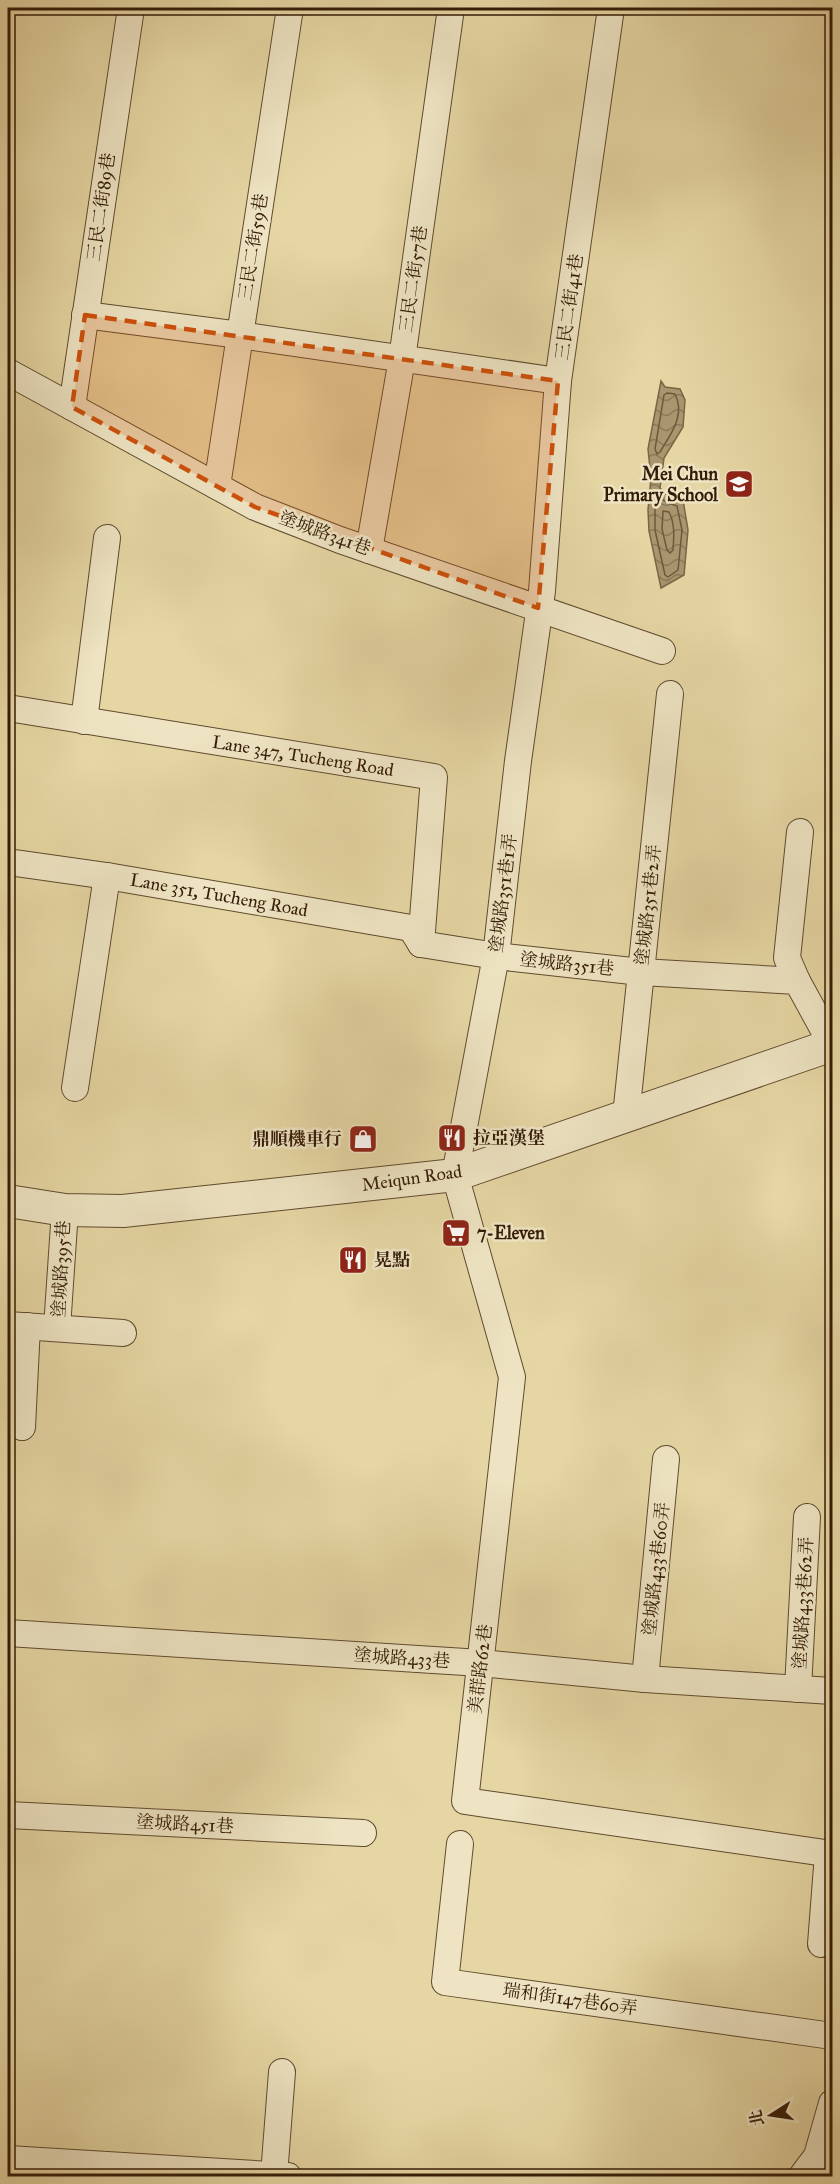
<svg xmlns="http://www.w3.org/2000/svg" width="840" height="2184" font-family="'IM FELL Great Primer','Noto Serif TC',serif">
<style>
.water{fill:url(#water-waves);stroke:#7a6545;stroke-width:1.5}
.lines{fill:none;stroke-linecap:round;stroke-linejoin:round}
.shore{stroke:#6e583a;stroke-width:1.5}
.minor-casing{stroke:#604a2e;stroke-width:28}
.tertiary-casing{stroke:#604a2e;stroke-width:34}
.minor{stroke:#eee4c3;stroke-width:26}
.tertiary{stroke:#eee4c3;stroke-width:32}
.marked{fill:#cd500b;fill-opacity:0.2;stroke:#cd500b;stroke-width:4.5;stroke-dasharray:12 8;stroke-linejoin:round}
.labels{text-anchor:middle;stroke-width:5;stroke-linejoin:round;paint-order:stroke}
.street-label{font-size:18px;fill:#341b07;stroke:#eee4c3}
.poi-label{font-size:18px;font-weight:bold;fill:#341b07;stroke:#eee4c3;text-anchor:start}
</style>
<defs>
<pattern id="water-waves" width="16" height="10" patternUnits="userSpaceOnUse" patternTransform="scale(1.5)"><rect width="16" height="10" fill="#a9966e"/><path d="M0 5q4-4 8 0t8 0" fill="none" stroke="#8a7a58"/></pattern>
</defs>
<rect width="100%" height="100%" fill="#e5d6a3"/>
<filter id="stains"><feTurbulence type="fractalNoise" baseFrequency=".00333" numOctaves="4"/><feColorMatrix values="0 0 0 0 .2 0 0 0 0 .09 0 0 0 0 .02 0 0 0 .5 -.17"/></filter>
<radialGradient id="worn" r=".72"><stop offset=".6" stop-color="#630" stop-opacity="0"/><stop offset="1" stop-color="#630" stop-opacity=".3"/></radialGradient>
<polygon class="water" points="661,381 665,387 680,389 685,400 683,427 664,458 660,488 670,498 683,500 688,530 684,575 661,588 649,531 648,510 651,478 648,449"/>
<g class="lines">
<g class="shore">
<path d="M667,393L675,394C686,415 670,435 660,452L657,454L655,449L664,395Z"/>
<polygon points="657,496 668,503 677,506 682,530 678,570 668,577 665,575 655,530 655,499"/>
<path d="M663,511L669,512C675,523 674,537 673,550L670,553L667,550L662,529Z"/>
</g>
<g class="minor-casing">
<g id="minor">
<polyline points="611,8 558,381 542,591 518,761 496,956 455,1175 512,1377 465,1801 832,1854"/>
<polyline points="85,315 240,335 558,381"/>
<polyline points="8,372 255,507 340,540 662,651"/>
<polyline points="72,407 131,8"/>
<polyline points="217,486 290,8"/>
<polyline points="369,550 402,359 451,8"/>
<polyline points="8,708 434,777 421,944"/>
<polyline points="84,721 107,538"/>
<polyline points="8,862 107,876 411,928 421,944"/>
<polyline points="421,944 496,956 641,972 797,981 832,1045"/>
<polyline points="797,981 787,958 800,832"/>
<polyline points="75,1088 107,876"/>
<polyline points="626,1116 670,694"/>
<polyline points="8,1325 123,1333"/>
<polyline points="57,1328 65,1210"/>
<polyline points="22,1427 27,1326"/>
<polyline points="8,1633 481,1663 645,1679 832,1691"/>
<polyline points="645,1679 666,1459"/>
<polyline points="798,1689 807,1517"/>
<polyline points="8,1815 363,1833"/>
<polyline points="460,1844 445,1982 832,2036"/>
<polyline points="821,1944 828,1854"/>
<polyline points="8,2159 288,2176"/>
<polyline points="274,2175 282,2072"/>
<polyline points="802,2176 817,2156 832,2103"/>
</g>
</g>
<g class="tertiary-casing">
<polyline id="tertiary" points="8,1201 65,1210 123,1211 455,1175 832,1045"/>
</g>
<use href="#minor" class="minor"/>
<use href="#tertiary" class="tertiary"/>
</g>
<path class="marked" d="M85,315L558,381L538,608L255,507L72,407Z"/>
<defs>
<g id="school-square" transform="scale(1.5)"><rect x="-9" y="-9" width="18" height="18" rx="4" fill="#8f2418" stroke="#eee4c3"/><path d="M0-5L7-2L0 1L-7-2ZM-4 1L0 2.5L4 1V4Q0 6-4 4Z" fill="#fff"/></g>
<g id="restaurant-square" transform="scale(1.5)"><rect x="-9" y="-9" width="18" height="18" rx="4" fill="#8f2418" stroke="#eee4c3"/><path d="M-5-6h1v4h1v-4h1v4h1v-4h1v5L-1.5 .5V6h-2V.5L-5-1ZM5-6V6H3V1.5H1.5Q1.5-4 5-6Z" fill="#fff"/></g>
<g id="shop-square" transform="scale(1.5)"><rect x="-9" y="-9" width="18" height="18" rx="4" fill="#8f2418" stroke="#eee4c3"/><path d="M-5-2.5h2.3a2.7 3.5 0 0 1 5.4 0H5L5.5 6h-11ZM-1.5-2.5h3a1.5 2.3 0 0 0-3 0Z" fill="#fff"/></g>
<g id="supermarket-square" transform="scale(1.5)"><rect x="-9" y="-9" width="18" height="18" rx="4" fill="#8f2418" stroke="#eee4c3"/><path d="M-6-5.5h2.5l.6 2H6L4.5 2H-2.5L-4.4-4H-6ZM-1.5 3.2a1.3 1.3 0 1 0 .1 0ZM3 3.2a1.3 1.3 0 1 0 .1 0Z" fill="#fff"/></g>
</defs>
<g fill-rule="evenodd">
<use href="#school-square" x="739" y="484"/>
<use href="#restaurant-square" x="452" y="1138"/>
<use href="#shop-square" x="363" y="1139"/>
<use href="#supermarket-square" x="456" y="1233"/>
<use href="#restaurant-square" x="353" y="1260"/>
</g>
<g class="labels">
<g class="street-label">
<text transform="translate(101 207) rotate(-82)" y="6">三民二街89巷</text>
<text transform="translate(253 247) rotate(-81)" y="6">三民二街59巷</text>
<text transform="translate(413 279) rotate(-82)" y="6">三民二街57巷</text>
<text transform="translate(569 307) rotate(-82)" y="6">三民二街41巷</text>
<text transform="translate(325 533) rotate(20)" y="6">塗城路341巷</text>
<text transform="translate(303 756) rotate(9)" y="6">Lane 347, Tucheng Road</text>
<text transform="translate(503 893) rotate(-83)" y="6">塗城路351巷1弄</text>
<text transform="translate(219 895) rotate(10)" y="6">Lane 351, Tucheng Road</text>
<text transform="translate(648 905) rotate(-84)" y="6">塗城路351巷2弄</text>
<text transform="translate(567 964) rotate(6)" y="6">塗城路351巷</text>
<text transform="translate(412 1178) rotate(-8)" y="6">Meiqun Road</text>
<text transform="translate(61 1269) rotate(-87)" y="6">塗城路395巷</text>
<text transform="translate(656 1569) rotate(-84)" y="6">塗城路433巷60弄</text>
<text transform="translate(803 1603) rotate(-87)" y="6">塗城路433巷62弄</text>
<text transform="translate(402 1658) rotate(4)" y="6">塗城路433巷</text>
<text transform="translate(480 1669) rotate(-83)" y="6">美群路62巷</text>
<text transform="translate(185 1824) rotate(3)" y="6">塗城路451巷</text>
<text transform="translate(570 1999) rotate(8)" y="6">瑞和街147巷60弄</text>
</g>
<g class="poi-label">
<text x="718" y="480" text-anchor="end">Mei Chun<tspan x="718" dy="21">Primary School</tspan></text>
<text x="473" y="1144">拉亞漢堡</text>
<text x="342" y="1145" text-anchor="end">鼎順機車行</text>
<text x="477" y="1239">7-Eleven</text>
<text x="374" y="1266">晃點</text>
</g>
</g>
<rect width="840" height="2184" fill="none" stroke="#e5d6a3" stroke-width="30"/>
<rect x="9" y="9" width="822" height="2166" fill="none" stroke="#341b07" stroke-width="3"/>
<rect x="15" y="15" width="810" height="2154" fill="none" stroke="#341b07" stroke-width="1.5"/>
<g transform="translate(771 2115) rotate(258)" stroke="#eee4c3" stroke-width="4.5" paint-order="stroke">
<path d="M0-4.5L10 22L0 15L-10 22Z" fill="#341b07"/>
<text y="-9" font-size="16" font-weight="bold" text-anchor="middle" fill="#341b07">北</text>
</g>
<rect width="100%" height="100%" filter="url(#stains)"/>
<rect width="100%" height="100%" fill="url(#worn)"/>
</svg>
